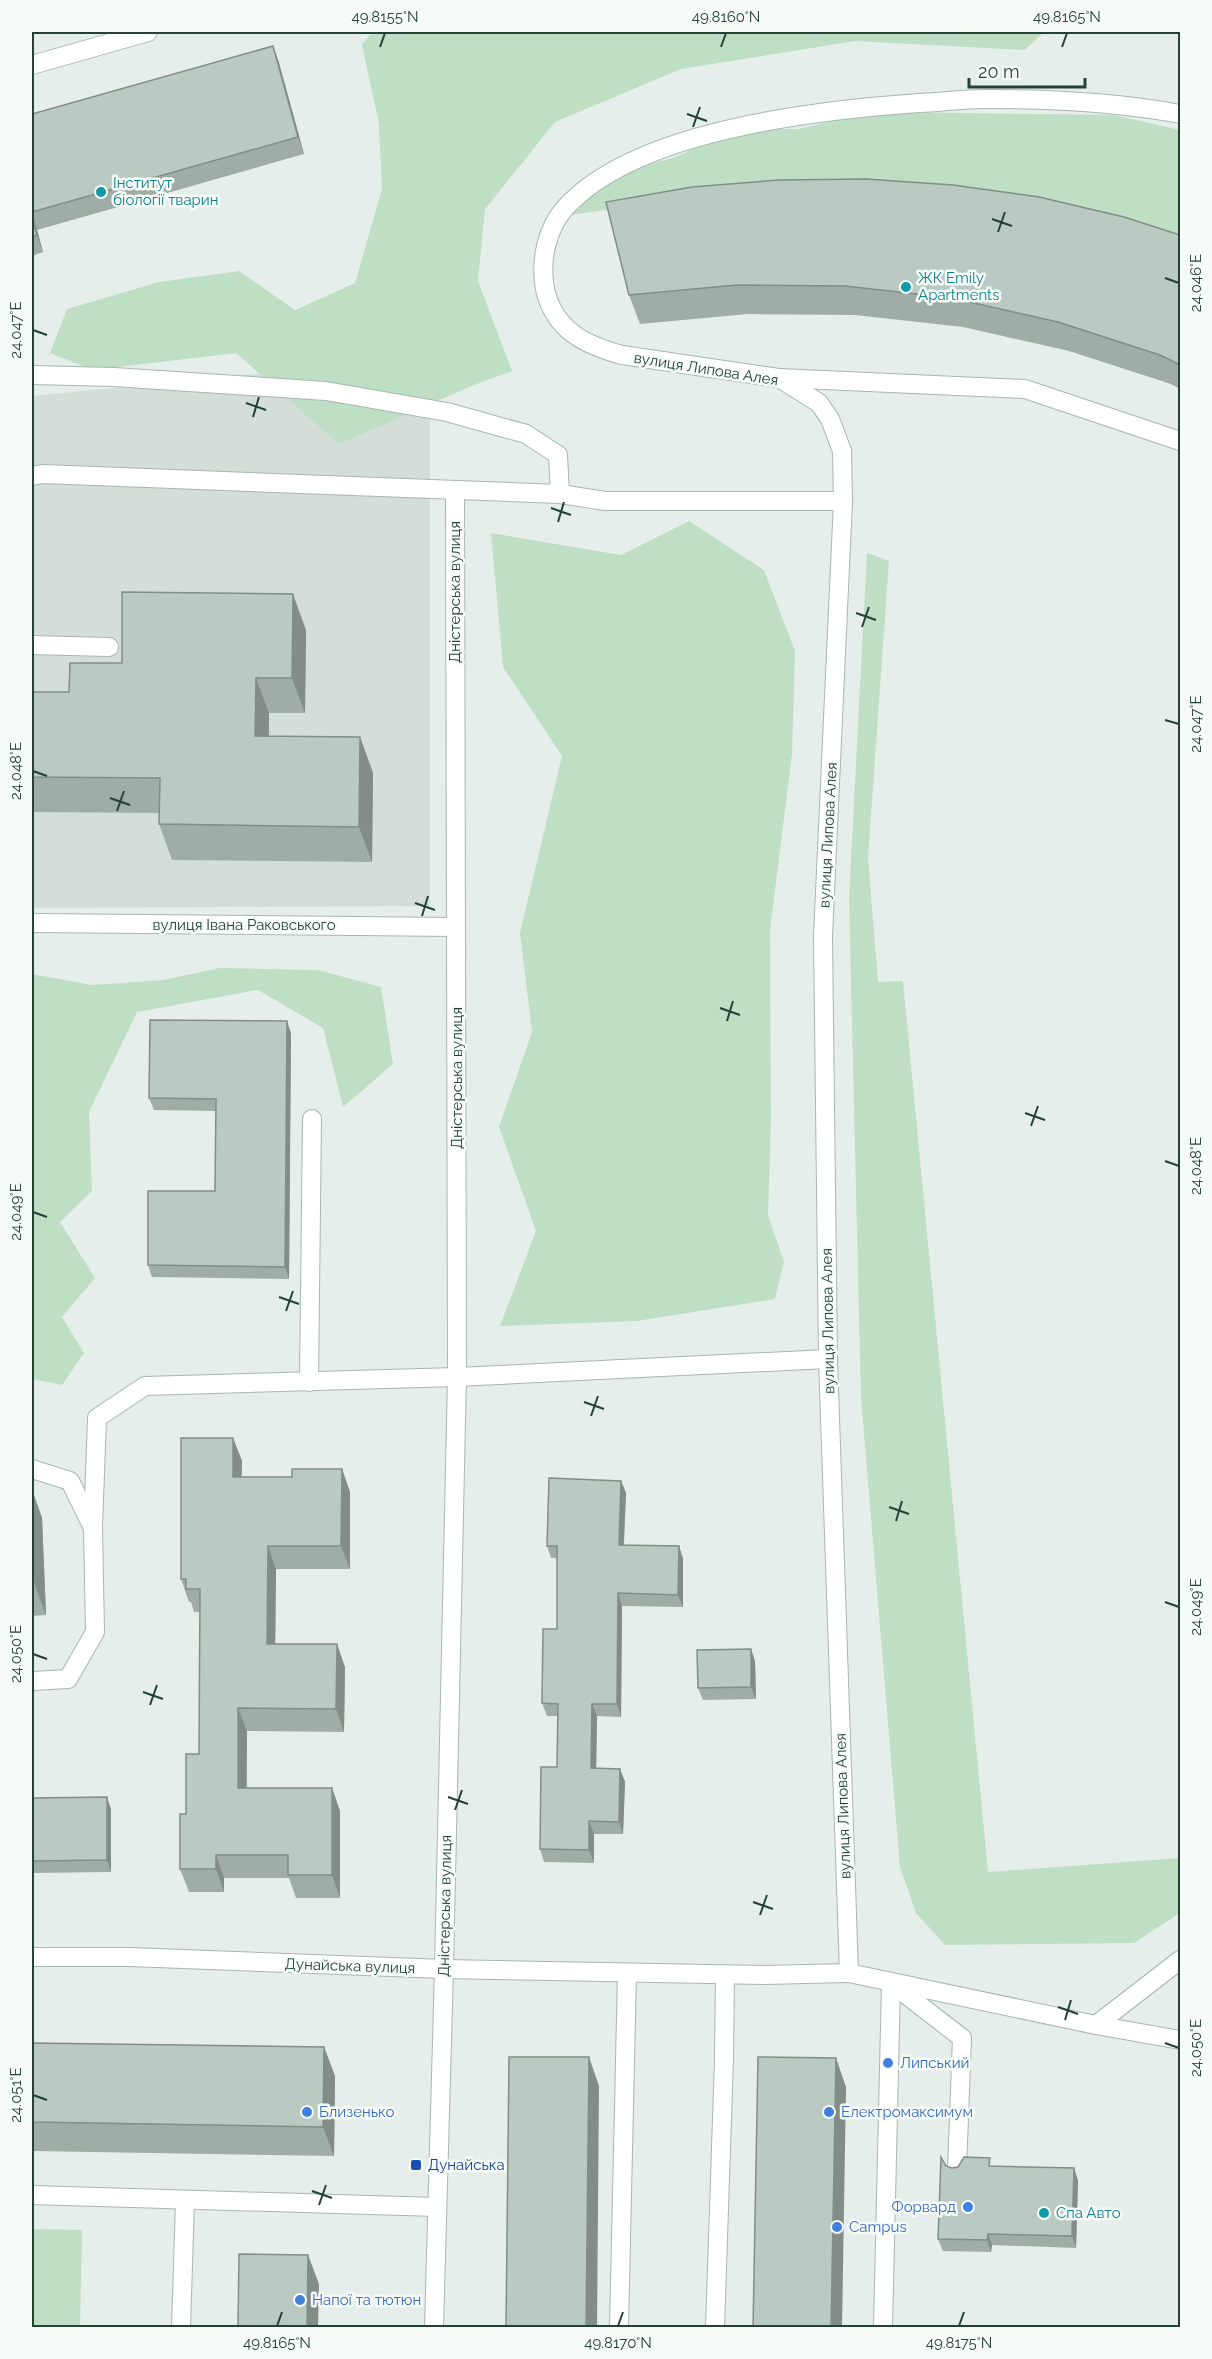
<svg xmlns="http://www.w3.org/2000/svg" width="1212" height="2359" font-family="Raleway,sans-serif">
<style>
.built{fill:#d3ded8}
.green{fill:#bfdfc5}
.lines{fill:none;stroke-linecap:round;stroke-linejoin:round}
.service-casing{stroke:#a7b7b1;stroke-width:20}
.minor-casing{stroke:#a7b7b1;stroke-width:20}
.tertiary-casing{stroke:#a7b7b1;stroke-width:20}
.service{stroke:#fff;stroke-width:18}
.minor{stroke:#fff;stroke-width:18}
.tertiary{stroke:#fff;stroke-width:18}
.wall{fill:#a0ada7}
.shaded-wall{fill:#828d88}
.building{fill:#bac9c2;stroke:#828d88;stroke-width:1.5}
.ticks{fill:none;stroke:#244137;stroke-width:2}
.culture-dot{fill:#0f9aa8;stroke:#f6fbf8;stroke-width:2}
.shop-dot{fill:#3f7fe0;stroke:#f6fbf8;stroke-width:2}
.transit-dot{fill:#1a4fb4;stroke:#f6fbf8;stroke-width:2}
.labels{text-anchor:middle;stroke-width:5;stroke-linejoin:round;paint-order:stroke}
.culture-label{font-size:15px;fill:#0d838f;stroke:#f6fbf8;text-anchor:start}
.street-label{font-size:15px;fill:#244137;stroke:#f6fbf8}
.shop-label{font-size:15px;fill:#366cbe;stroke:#f6fbf8;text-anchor:start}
.transit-label{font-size:15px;fill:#164399;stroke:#f6fbf8;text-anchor:start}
.neatline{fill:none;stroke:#244137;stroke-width:2}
.ticks-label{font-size:15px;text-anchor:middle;fill:#244137}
</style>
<rect width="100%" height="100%" fill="#e5eeea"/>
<polygon class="built" points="430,357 430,906 32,908 32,396"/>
<g class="green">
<polygon points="372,32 1044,32 1025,50 855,41 681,69 555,122 485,209 478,281 512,371 474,385 339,444 236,353 93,370 50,353 67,309 159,282 239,271 295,310 355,283 382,189 379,124 362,45"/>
<polygon points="891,112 1114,115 1180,130 1180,269 741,193 568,215 587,195 640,166 673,158 718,138 757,129 798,129 847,118"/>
<polygon points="689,521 764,570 795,651 792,754 770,930 771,1119 768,1215 784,1262 775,1299 637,1321 500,1326 536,1231 499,1127 532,1032 520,933 562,756 503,667 491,533 621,555"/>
<polygon points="867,553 889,561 868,857 878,982 903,981 988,1872 1180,1858 1180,1913 1134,1943 945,1945 916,1913 900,1867 861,1398 849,898"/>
<polygon points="220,968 318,970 381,987 393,1064 343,1107 323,1028 258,990 137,1012 89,1112 92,1191 60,1222 95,1278 62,1317 84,1353 62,1385 32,1379 32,974 92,985 163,980"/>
<polygon points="32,2229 82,2230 80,2327 32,2327"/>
</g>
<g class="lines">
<g class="service-casing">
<g id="service">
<polyline points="32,65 148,32"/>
<polyline points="32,375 114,377 326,391 447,412 526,434 558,455 560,494 43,474 32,476"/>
<polyline points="779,378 1025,389 1180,441"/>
<polyline points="560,494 605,501 843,501"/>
<polyline points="32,645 109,647"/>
<polyline points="309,1382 312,1119"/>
<polyline points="32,1469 70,1481 93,1528 95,1632 68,1679 32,1681"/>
<polyline points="93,1528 97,1418 145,1386 457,1377"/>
<polyline points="891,1983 962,2038 957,2169"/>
<polyline points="1096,2025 1180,1960"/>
<polyline points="32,2195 436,2207"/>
<polyline points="181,2328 185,2201"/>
<polyline points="619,2328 627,1973"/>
<polyline points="715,2328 724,2059 725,1974"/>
<polyline points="883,2328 891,1983"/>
</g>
</g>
<g class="minor-casing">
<g id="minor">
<polyline points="32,923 456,927"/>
<polyline points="457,1377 828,1359"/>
<polyline points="32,1957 129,1957 444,1969 457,1377 455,490"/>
</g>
</g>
<g class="tertiary-casing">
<g id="tertiary">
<path d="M1180,114C1117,102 1051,99 987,99C964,99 941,102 919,103C819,110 635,130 565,208C546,229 540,262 545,289C554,330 585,345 622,355L779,378L819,403L830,419L842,451L843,501L823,936L828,1359L849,1973L1096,2025L1180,2040"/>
<polyline points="434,2328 444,1969 764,1975 849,1973"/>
</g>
</g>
<use href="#service" class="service"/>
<use href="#minor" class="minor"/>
<use href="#tertiary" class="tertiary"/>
</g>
<g class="wall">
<polygon points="273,46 279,63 304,154 37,230 43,252 32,256 32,114"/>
<polygon points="1180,235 1180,389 1171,384 1069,351 963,327 855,315 748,314 640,324 629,295"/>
<polygon points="306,630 305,713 269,713 269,736 360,737 373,773 372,862 172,860 159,824 160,813 32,812 32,692 69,692 122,663"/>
<polygon points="291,1033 289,1279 152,1277 148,1265 215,1191 216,1111 154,1110 149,1098"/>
<polygon points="233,1438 242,1461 241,1477 292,1477 342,1469 350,1492 350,1569 276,1569 275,1644 345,1667 344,1732 247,1731 247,1788 332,1788 340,1811 340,1898 296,1898 289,1878 224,1878 224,1892 189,1892 180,1869 186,1814 199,1754 200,1612 194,1612 191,1602 189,1602 181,1579"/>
<polygon points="621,1481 626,1493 624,1545 679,1546 683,1559 683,1607 622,1606 621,1717 597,1716 596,1768 620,1769 625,1782 623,1834 594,1834 594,1863 544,1862 540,1849 557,1767 557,1716 547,1716 542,1703 557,1629 557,1558 551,1558 547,1546"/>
<polygon points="32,1490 42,1518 46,1615 32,1616"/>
<polygon points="755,1661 756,1699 703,1700 698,1688"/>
<polygon points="32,1798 111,1809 111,1872 32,1873"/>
<polygon points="32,2043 324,2047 335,2076 334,2156 32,2151"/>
<polygon points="946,2166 952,2168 993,2166 1078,2180 1076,2248 992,2245 991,2252 943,2251 938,2239"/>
</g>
<g class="shaded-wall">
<polygon points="273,46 279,63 304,154 298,137"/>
<polygon points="32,215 37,230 43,252 37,235"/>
<polygon points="293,594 306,630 305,713 292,678"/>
<polygon points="256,678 269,713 268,772 255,736"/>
<polygon points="360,737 373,773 372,862 359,827"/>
<polygon points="287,1021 291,1033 289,1279 285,1267"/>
<polygon points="233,1438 242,1461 241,1500 233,1477"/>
<polygon points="342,1469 350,1492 350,1569 341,1546"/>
<polygon points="621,1481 626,1493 623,1557 619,1545"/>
<polygon points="32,1490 42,1518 46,1615 33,1580 32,1545"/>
<polygon points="268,1546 276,1569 275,1667 267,1644"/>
<polygon points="679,1546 683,1559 683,1607 678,1595"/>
<polygon points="618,1593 622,1606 621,1717 617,1704"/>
<polygon points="337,1644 345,1667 344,1732 336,1709"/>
<polygon points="751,1649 755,1661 756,1699 751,1687"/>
<polygon points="592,1704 597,1716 596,1781 591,1768"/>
<polygon points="238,1708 247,1731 246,1811 238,1788"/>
<polygon points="620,1769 625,1782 623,1834 619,1822"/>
<polygon points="332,1788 340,1811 340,1898 332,1875"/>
<polygon points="107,1797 111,1809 111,1872 107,1860"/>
<polygon points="589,1821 594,1834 594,1863 589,1850"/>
<polygon points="216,1855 224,1878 224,1892 216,1869"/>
<polygon points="324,2047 335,2076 334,2156 323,2127"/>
<polygon points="589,2057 599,2086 597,2328 586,2328"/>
<polygon points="836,2058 846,2087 842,2328 831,2328"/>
<polygon points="1074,2168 1078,2180 1076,2248 1072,2236"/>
<polygon points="988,2234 992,2245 991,2252 987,2240"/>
<polygon points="308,2255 319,2284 318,2328 307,2328"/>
</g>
<g class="building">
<polygon points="273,46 298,137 32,212 32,114"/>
<polygon points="866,179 953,185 1039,197 1124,217 1180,235 1180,365 1160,355 1058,322 952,298 845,286 737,285 629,295 606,202 692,187 779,180"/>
<polygon points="32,216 37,235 32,237"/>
<polygon points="122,592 293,594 292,678 256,678 255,736 360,737 359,827 159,824 160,778 32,777 32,692 69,692 70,663 122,663"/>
<polygon points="150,1020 287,1021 285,1267 148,1265 148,1191 215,1191 216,1099 149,1098"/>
<polygon points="181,1438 233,1438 233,1477 292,1477 292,1469 342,1469 341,1546 268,1546 267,1644 337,1644 336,1709 238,1708 238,1788 332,1788 332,1875 288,1875 288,1855 216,1855 216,1869 180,1869 180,1814 186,1814 186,1754 199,1754 200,1589 186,1589 186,1579 181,1579"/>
<polygon points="549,1478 621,1481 619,1545 679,1546 678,1595 618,1593 617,1704 592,1704 591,1768 620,1769 619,1822 589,1821 589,1850 540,1849 541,1767 557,1767 558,1704 542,1703 543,1629 557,1629 557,1546 547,1546"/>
<polygon points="32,1545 33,1580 32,1580"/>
<polygon points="751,1649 751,1687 698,1688 697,1650"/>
<polygon points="107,1797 107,1860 32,1861 32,1798"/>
<polygon points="32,2043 324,2047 323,2127 32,2122"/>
<polygon points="509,2057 589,2057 586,2328 506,2328"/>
<polygon points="758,2057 836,2058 831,2328 753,2328"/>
<polygon points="941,2157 946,2166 952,2168 958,2167 964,2157 990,2158 989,2166 1074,2168 1072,2236 988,2234 987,2240 938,2239"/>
<polygon points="239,2254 308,2255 307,2328 238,2328"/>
</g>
<path class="ticks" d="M380,47L385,33M721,47L726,33M1062,47L1067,33M687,114L707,121M693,127L700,107M992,219L1012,226M998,232L1005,212M1165,278L1179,283M33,330L47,335M246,403L266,410M253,417L259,397M551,508L571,515M558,522L564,502M856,613L876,620M862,627L869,607M1165,720L1179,724M33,771L47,776M110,798L130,805M117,811L124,791M415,903L435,910M422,916L428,896M720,1008L740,1015M727,1021L733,1001M1025,1113L1045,1120M1031,1126L1038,1106M1165,1161L1179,1166M33,1212L47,1217M279,1297L299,1304M286,1311L293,1291M584,1402L604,1409M591,1416L598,1396M889,1507L909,1514M896,1521L902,1501M1165,1602L1179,1607M33,1654L47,1659M143,1692L163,1699M150,1705L157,1685M448,1797L468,1804M455,1810L462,1790M753,1902L773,1909M760,1915L767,1895M1058,2007L1078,2014M1065,2020L1071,2000M1165,2043L1179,2048M33,2095L47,2100M312,2191L332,2198M319,2205L326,2185M277,2326L282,2312M618,2326L623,2312M959,2326L964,2312"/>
<g class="culture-dot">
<circle cx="101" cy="192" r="6"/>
<circle cx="906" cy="287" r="6"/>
<circle cx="1044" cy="2213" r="6"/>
</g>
<g class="shop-dot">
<circle cx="888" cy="2063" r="6"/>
<circle cx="307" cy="2112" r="6"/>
<circle cx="829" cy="2112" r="6"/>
<circle cx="968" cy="2207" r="6"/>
<circle cx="837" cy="2227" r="6"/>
<circle cx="300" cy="2300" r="6"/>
</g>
<rect class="transit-dot" x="410" y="2159" width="12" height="12" rx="3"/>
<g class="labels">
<g class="culture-label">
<text x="113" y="188">Інститут<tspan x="113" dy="17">біології тварин</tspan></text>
<text x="918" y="283">ЖК Emily<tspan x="918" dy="17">Apartments</tspan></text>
<text x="1056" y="2218">Спа Авто</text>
</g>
<g class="street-label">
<text transform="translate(706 369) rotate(9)" y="5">вулиця Липова Алея</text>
<text transform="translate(455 592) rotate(-90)" y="5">Дністерська вулиця</text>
<text transform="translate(828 835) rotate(-87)" y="5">вулиця Липова Алея</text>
<text x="244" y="930">вулиця Івана Раковського</text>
<text transform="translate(457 1078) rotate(-90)" y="5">Дністерська вулиця</text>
<text transform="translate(828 1321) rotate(-91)" y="5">вулиця Липова Алея</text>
<text transform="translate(843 1806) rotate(-92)" y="5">вулиця Липова Алея</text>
<text transform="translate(445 1906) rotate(-89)" y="5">Дністерська вулиця</text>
<text transform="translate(350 1966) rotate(2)" y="5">Дунайська вулиця</text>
</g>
<g class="shop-label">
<text x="900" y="2068">Липський</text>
<text x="319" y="2117">Близенько</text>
<text x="841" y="2117">Електромаксимум</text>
<text x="956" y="2212" text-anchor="end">Форвард</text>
<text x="849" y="2232">Campus</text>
<text x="312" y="2305">Напої та тютюн</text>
</g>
<g class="transit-label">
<text x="428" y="2170">Дунайська</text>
</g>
</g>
<rect width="1212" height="2359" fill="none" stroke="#f6fbf8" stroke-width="66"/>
<path d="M969 78v9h116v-9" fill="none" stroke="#244137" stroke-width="3"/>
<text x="978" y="78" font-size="18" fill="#244137" stroke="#f6fbf8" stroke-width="4.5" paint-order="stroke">20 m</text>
<rect x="33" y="33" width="1146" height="2293" class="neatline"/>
<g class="ticks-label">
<text x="385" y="22">49.8155°N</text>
<text x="726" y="22">49.8160°N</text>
<text x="1067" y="22">49.8165°N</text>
<text transform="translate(1196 283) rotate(-90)" y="5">24.046°E</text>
<text transform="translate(16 330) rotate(-90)" y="5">24.047°E</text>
<text transform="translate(1196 724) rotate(-90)" y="5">24.047°E</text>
<text transform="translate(16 771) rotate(-90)" y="5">24.048°E</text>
<text transform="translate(1196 1166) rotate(-90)" y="5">24.048°E</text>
<text transform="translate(16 1212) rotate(-90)" y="5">24.049°E</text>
<text transform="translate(1196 1607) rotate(-90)" y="5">24.049°E</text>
<text transform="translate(16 1654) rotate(-90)" y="5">24.050°E</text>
<text transform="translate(1196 2048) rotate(-90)" y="5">24.050°E</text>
<text transform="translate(16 2095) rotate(-90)" y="5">24.051°E</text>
<text x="277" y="2348">49.8165°N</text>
<text x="618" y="2348">49.8170°N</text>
<text x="959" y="2348">49.8175°N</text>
</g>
</svg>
